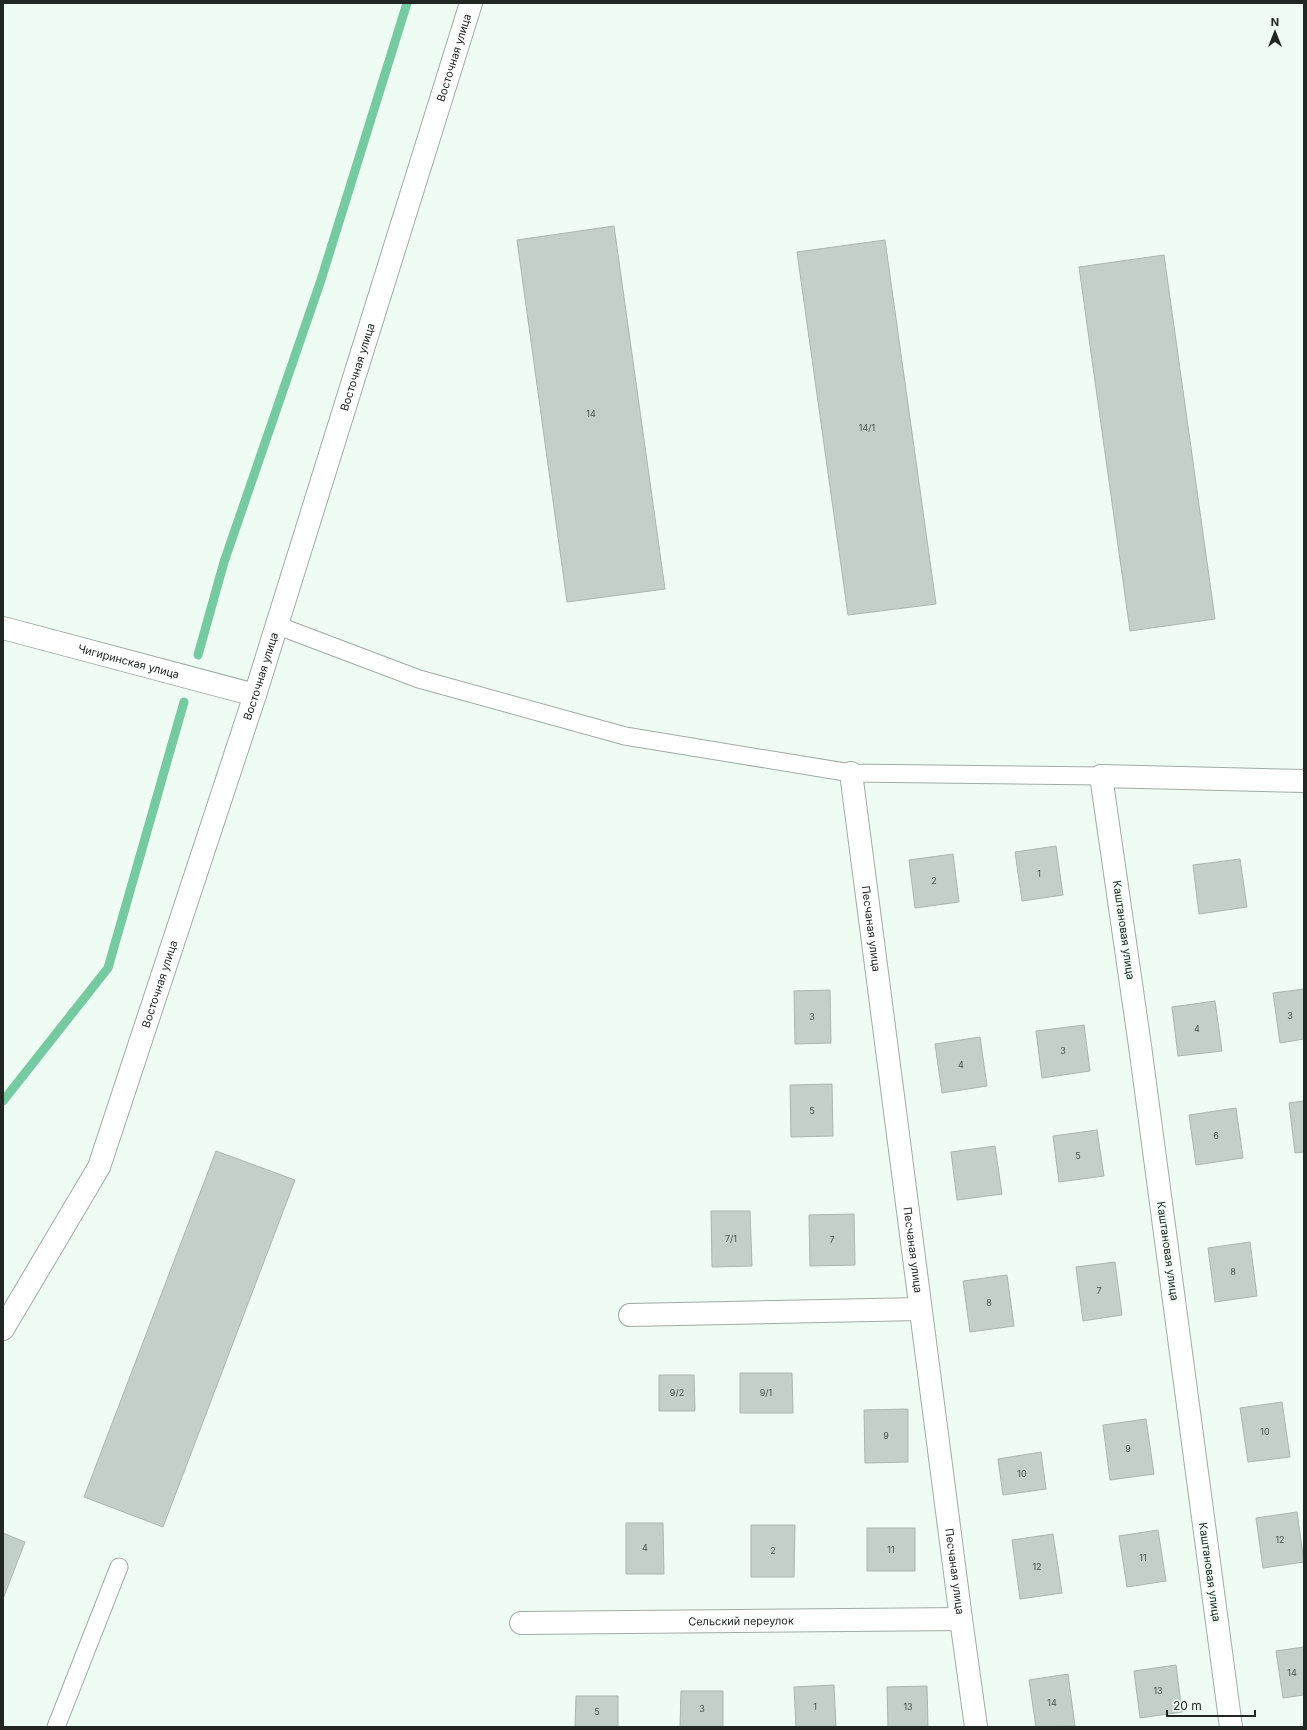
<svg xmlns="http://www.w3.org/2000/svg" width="1307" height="1730" font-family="Inter,sans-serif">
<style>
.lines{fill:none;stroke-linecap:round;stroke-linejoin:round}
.stream{stroke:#76caa1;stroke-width:9}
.building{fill:#c2d0c8;stroke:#aab7b0}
.service-casing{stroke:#9faca5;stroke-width:19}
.minor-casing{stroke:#9faca5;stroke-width:24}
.service{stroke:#fff;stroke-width:17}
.minor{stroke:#fff;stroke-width:22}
.labels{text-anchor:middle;stroke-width:3;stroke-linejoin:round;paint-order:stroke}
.number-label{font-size:9px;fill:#4a514d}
.street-label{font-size:11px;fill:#222724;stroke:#eefcf4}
</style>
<rect width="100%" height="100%" fill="#eefcf4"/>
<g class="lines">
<g class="stream">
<polyline points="198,655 224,562 321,280 407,3"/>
<polyline points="3,1101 108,968 184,702"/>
</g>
</g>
<g class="building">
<polygon points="614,226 665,589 567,602 517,240"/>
<polygon points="885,240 936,604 848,615 797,252"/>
<polygon points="1164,255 1215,619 1130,631 1079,267"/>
<polygon points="1056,846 1063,895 1022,901 1015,852"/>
<polygon points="953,854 959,902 915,908 909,860"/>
<polygon points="1240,859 1247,907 1199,914 1193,865"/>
<polygon points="1304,989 1304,1039 1280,1043 1273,993"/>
<polygon points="830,990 831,1043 795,1044 794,991"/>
<polygon points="1215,1001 1222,1051 1178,1056 1172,1007"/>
<polygon points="1084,1025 1090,1071 1042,1078 1036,1031"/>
<polygon points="980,1037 987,1086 942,1093 935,1044"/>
<polygon points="832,1084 833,1136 791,1137 790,1085"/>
<polygon points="1304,1101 1304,1152 1295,1153 1289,1103"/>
<polygon points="1236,1108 1243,1158 1196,1165 1189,1115"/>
<polygon points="1097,1130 1104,1176 1059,1182 1053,1136"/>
<polygon points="995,1146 1002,1194 957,1200 951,1152"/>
<polygon points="216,1151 295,1180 163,1527 84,1497"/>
<polygon points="711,1211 750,1211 752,1266 712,1267"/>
<polygon points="854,1214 855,1265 810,1266 809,1215"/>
<polygon points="1250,1242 1257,1296 1215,1302 1208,1248"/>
<polygon points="1115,1262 1122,1315 1083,1321 1076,1267"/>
<polygon points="1007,1275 1014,1326 970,1332 963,1281"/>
<polygon points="740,1373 792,1373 793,1413 740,1413"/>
<polygon points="659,1375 694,1375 695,1411 659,1411"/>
<polygon points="1282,1402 1290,1457 1248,1462 1240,1408"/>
<polygon points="908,1409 908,1462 865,1463 864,1410"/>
<polygon points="1146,1419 1154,1474 1110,1480 1103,1425"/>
<polygon points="1041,1452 1046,1489 1003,1495 998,1459"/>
<polygon points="1297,1512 1304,1562 1263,1568 1256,1518"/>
<polygon points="626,1523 663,1523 664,1574 626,1574"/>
<polygon points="751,1525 795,1525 794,1577 751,1577"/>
<rect x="867" y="1528" width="48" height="43"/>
<polygon points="1158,1530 1166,1581 1127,1587 1119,1536"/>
<polygon points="3,1533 25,1542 3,1599"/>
<polygon points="1053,1534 1062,1593 1020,1599 1012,1540"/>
<polygon points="1304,1647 1304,1695 1283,1698 1276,1651"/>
<polygon points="1176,1665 1182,1712 1140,1718 1134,1671"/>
<polygon points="1068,1674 1075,1726 1036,1727 1029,1680"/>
<polygon points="834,1685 836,1727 796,1727 794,1687"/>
<polygon points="927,1686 928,1727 888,1727 887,1687"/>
<polygon points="681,1691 723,1691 723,1727 680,1727"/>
<polygon points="576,1696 618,1696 618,1727 575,1727"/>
</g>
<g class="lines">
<g class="service-casing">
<g id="service">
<polyline points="276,625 419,679 625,736 851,773 1101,776"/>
<polyline points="56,1727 119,1567"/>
</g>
</g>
<g class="minor-casing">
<g id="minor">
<path id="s1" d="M3,628L255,695"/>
<path id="s2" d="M851,773L961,1619L976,1727"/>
<polyline points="630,1315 920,1309"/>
<path id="s3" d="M3,1329L99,1167L255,695L471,3"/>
<path id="s4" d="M521,1623L961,1619"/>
<polyline points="1231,1727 1140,1046 1101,776 1304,781"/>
</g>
</g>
<use href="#service" class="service"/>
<use href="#minor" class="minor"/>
</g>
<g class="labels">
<g class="number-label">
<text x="591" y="417">14</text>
<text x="867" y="431">14/1</text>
<text x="1039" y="877">1</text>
<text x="934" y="884">2</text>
<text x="1290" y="1019">3</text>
<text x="812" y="1020">3</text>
<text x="1197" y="1032">4</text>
<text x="1063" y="1054">3</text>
<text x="961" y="1068">4</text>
<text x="812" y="1114">5</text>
<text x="1216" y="1139">6</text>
<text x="1078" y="1159">5</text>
<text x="731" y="1242">7/1</text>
<text x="832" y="1243">7</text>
<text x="1233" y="1275">8</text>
<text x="1099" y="1294">7</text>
<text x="989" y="1306">8</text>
<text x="677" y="1396">9/2</text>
<text x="766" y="1396">9/1</text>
<text x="1265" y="1435">10</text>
<text x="886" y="1439">9</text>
<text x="1128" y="1452">9</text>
<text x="1022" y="1477">10</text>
<text x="1280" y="1543">12</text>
<text x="645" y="1551">4</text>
<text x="891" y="1553">11</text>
<text x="773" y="1554">2</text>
<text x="1143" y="1561">11</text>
<text x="1037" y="1570">12</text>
<text x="1292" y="1676">14</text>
<text x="1158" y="1694">13</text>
<text x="1052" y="1706">14</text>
<text x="815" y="1710">1</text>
<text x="908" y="1710">13</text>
<text x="702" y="1712">3</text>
<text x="597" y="1715">5</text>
</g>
<g class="street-label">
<text dy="4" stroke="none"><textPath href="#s3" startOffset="1353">Восточная улица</textPath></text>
<text dy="4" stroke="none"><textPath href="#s3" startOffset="1029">Восточная улица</textPath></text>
<text dy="4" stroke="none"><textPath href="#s1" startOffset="130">Чигиринская улица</textPath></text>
<text dy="4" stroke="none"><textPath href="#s3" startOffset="705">Восточная улица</textPath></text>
<text dy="4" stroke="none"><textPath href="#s2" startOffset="157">Песчаная улица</textPath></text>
<text transform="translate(1124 930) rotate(82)" y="4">Каштановая улица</text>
<text dy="4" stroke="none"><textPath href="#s3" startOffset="381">Восточная улица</textPath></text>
<text dy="4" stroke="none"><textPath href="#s2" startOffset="481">Песчаная улица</textPath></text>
<text transform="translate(1168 1251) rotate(82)" y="4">Каштановая улица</text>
<text dy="4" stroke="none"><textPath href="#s2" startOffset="805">Песчаная улица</textPath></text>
<text transform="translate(1210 1572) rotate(82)" y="4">Каштановая улица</text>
<text dy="4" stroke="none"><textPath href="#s4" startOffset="220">Сельский переулок</textPath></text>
</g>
</g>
<rect width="1307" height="1730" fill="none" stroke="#222724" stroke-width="8"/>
<g transform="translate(1275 32)" stroke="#eefcf4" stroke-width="3" paint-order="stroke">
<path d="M0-3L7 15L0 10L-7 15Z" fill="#222724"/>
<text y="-6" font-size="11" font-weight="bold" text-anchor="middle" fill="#222724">N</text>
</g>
<path d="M1167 1710v6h88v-6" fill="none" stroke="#222724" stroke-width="2"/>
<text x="1173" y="1710" font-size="12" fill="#222724" stroke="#eefcf4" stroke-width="3" paint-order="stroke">20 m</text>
</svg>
